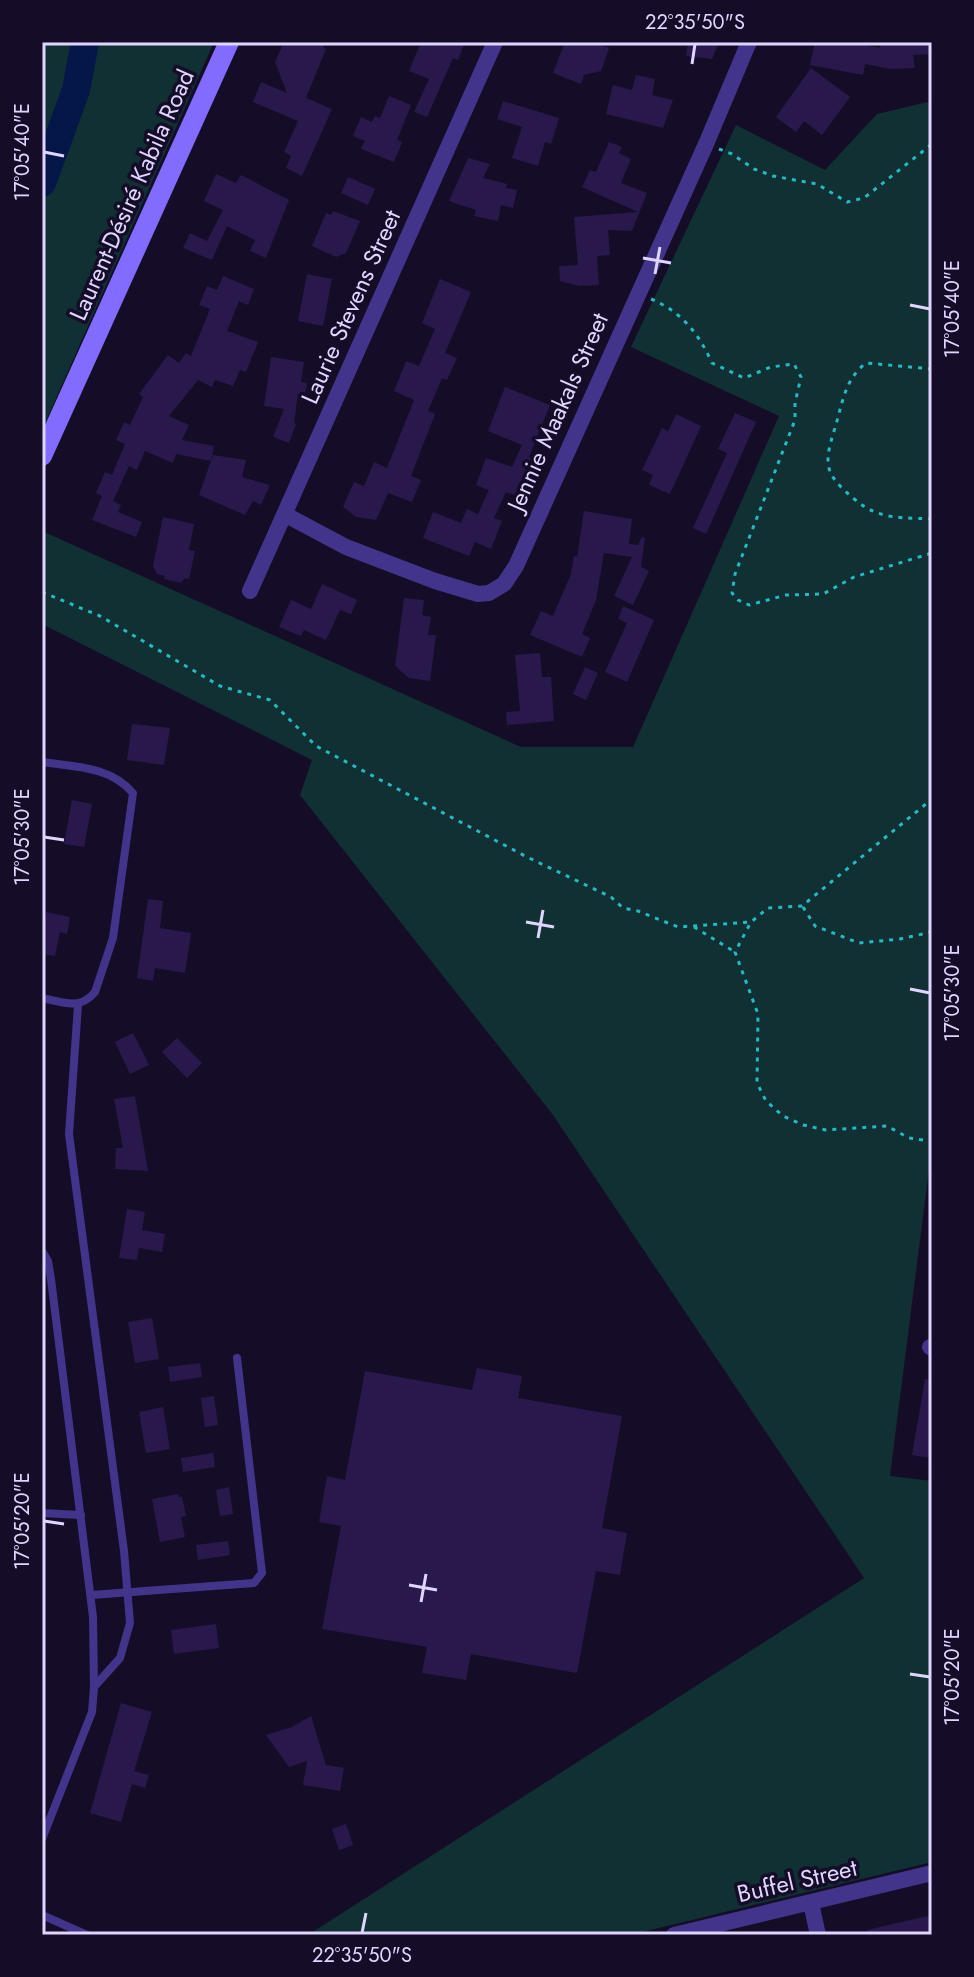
<svg xmlns="http://www.w3.org/2000/svg" width="974" height="1977" font-family="Jost,sans-serif">
<style>
.green{fill:#103033}
.lines{fill:none;stroke-linecap:round;stroke-linejoin:round}
.river{stroke:#051649;stroke-width:28}
.building{fill:#29184b}
.path{stroke:#24b9c3;stroke-width:3;stroke-dasharray:4 6;stroke-linecap:butt}
.lane{stroke:#43348b;stroke-width:8}
.street{stroke:#43348b;stroke-width:16}
.secondary{stroke:#826cff;stroke-width:20}
.ticks{fill:none;stroke:#dfd5ff;stroke-width:3}
.labels{text-anchor:middle;stroke-width:7;stroke-linejoin:round;paint-order:stroke}
.street-label{font-size:24px;fill:#dfd5ff;stroke:#150d28}
.neatline{fill:none;stroke:#dfd5ff;stroke-width:3}
.ticks-label{font-size:20px;text-anchor:middle;fill:#dfd5ff}
</style>
<rect width="100%" height="100%" fill="#150d28"/>
<g class="green">
<polygon points="42,42 214,42 42,430"/>
<polygon points="932,101 932,1146 890,1476 932,1481 932,1862 630,1935 308,1935 864,1578 553,1115 300,795 312,760 42,624 42,531 521,747 633,747 779,416 631,347 736,125 825,170 877,114"/>
</g>
<g class="lines">
<polyline class="river" points="42,183 76,90 85,42"/>
</g>
<g class="building">
<polygon points="284,42 326,42 323,48 326,49 306,98 332,109 302,176 286,168 291,156 284,152 298,121 253,102 261,82 287,93 275,62"/>
<polygon points="421,42 465,42 458,60 453,58 427,117 414,112 429,79 409,71"/>
<polygon points="565,42 593,42 609,48 601,71 584,75 581,84 553,73"/>
<polygon points="688,42 719,42 712,59 686,56"/>
<polygon points="815,42 849,42 880,48 880,42 932,42 932,54 913,55 915,68 891,69 865,64 863,75 810,65"/>
<polygon points="811,68 850,97 822,135 804,121 796,132 776,117"/>
<polygon points="636,75 655,79 652,95 673,100 663,128 606,114 613,85 632,90"/>
<polygon points="389,96 411,105 397,140 402,142 394,162 361,149 365,141 353,136 361,117 372,122 375,116 380,118"/>
<polygon points="503,101 559,118 551,144 545,142 538,166 512,158 522,127 497,119"/>
<polygon points="609,142 622,147 619,153 631,159 621,183 647,193 632,231 608,230 610,255 597,256 599,285 579,286 560,281 559,266 578,265 574,217 638,212 582,187 590,170 596,172"/>
<polygon points="468,158 490,164 483,178 507,184 506,188 517,190 513,208 501,205 498,221 474,216 476,210 449,201"/>
<polygon points="216,174 236,183 241,175 289,200 266,258 250,251 255,240 227,226 212,260 183,248 190,233 207,241 223,210 204,201"/>
<polygon points="348,177 375,189 368,205 341,193"/>
<polygon points="333,211 360,221 346,253 336,257 312,246 326,213 331,215"/>
<polygon points="307,274 332,279 323,326 298,321"/>
<polygon points="223,276 254,289 248,305 239,301 227,331 258,342 246,372 240,370 233,386 215,380 212,387 198,380 169,416 189,425 182,440 214,446 211,461 176,454 173,463 145,451 137,470 129,466 113,501 121,505 118,512 142,522 136,537 92,520 102,496 96,493 105,472 112,475 125,444 116,440 124,422 130,425 143,397 139,394 168,355 179,363 186,353 191,356 210,309 199,305 207,286 217,290"/>
<polygon points="440,279 471,292 445,353 457,358 447,380 442,378 428,411 435,414 411,476 421,480 412,502 388,493 376,520 356,517 343,507 354,482 364,486 374,462 387,468 414,400 394,391 406,361 419,366 435,329 422,323"/>
<polygon points="271,357 304,362 301,382 307,383 305,395 298,394 294,423 296,424 289,443 273,437 284,409 264,406"/>
<polygon points="505,387 550,405 529,457 536,461 520,497 506,492 494,518 502,521 491,549 475,542 469,556 423,538 433,512 461,523 467,509 478,514 489,490 476,485 486,458 512,467 522,445 488,431"/>
<polygon points="735,413 756,422 706,534 693,528 727,453 718,449"/>
<polygon points="676,414 701,426 670,494 649,485 653,475 642,470 662,428 668,431"/>
<polygon points="213,455 246,460 242,477 270,485 261,505 253,501 245,515 199,495"/>
<polygon points="584,511 632,519 629,544 638,545 642,537 645,538 641,567 649,571 633,605 614,596 632,557 604,553 596,600 582,634 590,638 582,657 530,635 541,611 553,616 571,574 574,556 577,557"/>
<polygon points="163,517 194,524 189,550 195,551 189,579 185,578 181,583 164,579 165,576 157,574 153,566"/>
<polygon points="322,584 357,600 351,614 340,610 326,640 304,630 301,636 279,627 291,600 311,609"/>
<polygon points="404,598 424,600 422,615 431,617 428,635 436,635 430,681 409,678 395,666"/>
<polygon points="623,606 654,620 627,682 605,672 627,623 618,619"/>
<polygon points="540,653 542,677 551,677 554,721 507,725 506,712 520,711 515,655"/>
<polygon points="585,667 598,673 586,700 573,694"/>
<polygon points="132,724 170,728 164,765 127,760"/>
<polygon points="72,800 92,804 84,847 64,844"/>
<polygon points="148,899 163,901 160,928 191,933 185,973 155,968 153,981 137,978"/>
<polygon points="46,912 70,917 67,934 60,932 55,956 42,954"/>
<polygon points="133,1033 149,1065 130,1074 115,1042"/>
<polygon points="177,1038 202,1063 187,1078 162,1052"/>
<polygon points="135,1096 148,1171 115,1169 116,1148 123,1148 114,1099"/>
<polygon points="127,1209 145,1212 142,1230 165,1234 162,1252 139,1248 137,1260 119,1258"/>
<polygon points="152,1318 159,1359 135,1363 128,1322"/>
<polygon points="200,1363 202,1377 170,1382 168,1367"/>
<polygon points="477,1368 522,1376 518,1398 622,1416 602,1528 627,1533 620,1575 596,1571 577,1673 471,1654 466,1680 422,1673 427,1647 322,1629 341,1526 319,1522 327,1476 345,1480 365,1371 472,1390"/>
<polygon points="925,1379 932,1380 931,1458 912,1455"/>
<polygon points="214,1396 218,1425 205,1427 201,1398"/>
<polygon points="163,1407 170,1449 146,1453 139,1412"/>
<polygon points="213,1453 215,1467 183,1472 181,1458"/>
<polygon points="229,1487 233,1514 220,1516 216,1490"/>
<polygon points="178,1494 179,1497 182,1497 186,1516 181,1517 185,1537 160,1542 152,1499"/>
<polygon points="228,1541 230,1555 198,1560 196,1545"/>
<polygon points="216,1624 219,1648 174,1654 171,1630"/>
<polygon points="121,1703 152,1712 134,1771 149,1775 145,1788 132,1784 121,1822 90,1813"/>
<polygon points="311,1716 326,1765 344,1768 340,1791 303,1785 307,1761 289,1767 266,1735 292,1727"/>
<polygon points="346,1824 353,1845 339,1850 332,1829"/>
<polygon points="932,1915 932,1935 868,1935 867,1930"/>
</g>
<g class="lines">
<g class="path">
<polyline points="719,149 732,154 754,169 773,176 817,184 847,202 864,198 932,144"/>
<path d="M651,299C682,312 699,334 712,363L744,378L771,367L794,364L801,377L795,403V420L735,574L732,593L738,600L749,605L786,595L823,594L854,577L932,553"/>
<path d="M932,369L866,363C848,377 844,395 838,417C835,430 828,446 828,460C828,472 833,478 841,487C874,520 889,517 932,519"/>
<polyline points="42,592 100,616 220,686 270,700 316,746 527,857 611,897 623,908 638,911 678,927 751,922"/>
<polyline points="803,907 815,926 859,943 900,939 932,932"/>
<polyline points="694,927 735,952"/>
<polyline points="923,1140 909,1138 887,1126 826,1130 803,1125 783,1116 766,1101 757,1083 758,1014 735,952 751,922 768,908 802,906 932,799"/>
</g>
<g class="lane">
<path d="M42,762C75,767 110,766 133,793L113,938L95,992C79,1011 63,1002 42,998"/>
<polyline points="78,1005 69,1134 124,1551 130,1623 120,1658 94,1687"/>
<polyline points="42,1251 48,1261 51,1279 93,1617 94,1687 92,1712 42,1839"/>
<polyline points="42,1513 81,1515"/>
<polyline points="91,1595 254,1583 262,1573 237,1358"/>
<polyline points="42,1915 87,1935"/>
</g>
<g class="street">
<polyline points="286,515 346,547 435,581 478,594 489,593 504,584 516,566 706,144 749,42"/>
<polyline points="250,591 495,42"/>
<polyline points="930,1347 932,1348"/>
<polyline points="811,1903 818,1935"/>
<polyline points="674,1935 932,1873"/>
</g>
<polyline class="secondary" points="42,456 229,42"/>
</g>
<path class="ticks" d="M692,64L695,44M44,152L64,156M643,258L671,263M655,274L660,247M910,305L930,309M44,837L64,840M526,922L554,927M538,938L543,910M910,989L930,993M44,1521L64,1524M409,1585L437,1590M421,1602L426,1574M910,1674L930,1677M362,1933L366,1913"/>
<g class="labels">
<g class="street-label">
<text transform="translate(132 195) rotate(-66)" y="8">Laurent-Désiré Kabila Road</text>
<text transform="translate(351 307) rotate(-66)" y="8">Laurie Stevens Street</text>
<text transform="translate(558 412) rotate(-66)" y="8">Jennie Maakals Street</text>
<text transform="translate(797 1881) rotate(-13)" y="8">Buffel Street</text>
</g>
</g>
<rect width="974" height="1977" fill="none" stroke="#150d28" stroke-width="88"/>
<rect x="44" y="44" width="886" height="1889" class="neatline"/>
<g class="ticks-label">
<text x="695" y="29">22°35'50"S</text>
<text transform="translate(22 152) rotate(-90)" y="7">17°05'40"E</text>
<text transform="translate(952 309) rotate(-90)" y="7">17°05'40"E</text>
<text transform="translate(22 837) rotate(-90)" y="7">17°05'30"E</text>
<text transform="translate(952 993) rotate(-90)" y="7">17°05'30"E</text>
<text transform="translate(22 1521) rotate(-90)" y="7">17°05'20"E</text>
<text transform="translate(952 1677) rotate(-90)" y="7">17°05'20"E</text>
<text x="362" y="1962">22°35'50"S</text>
</g>
</svg>
